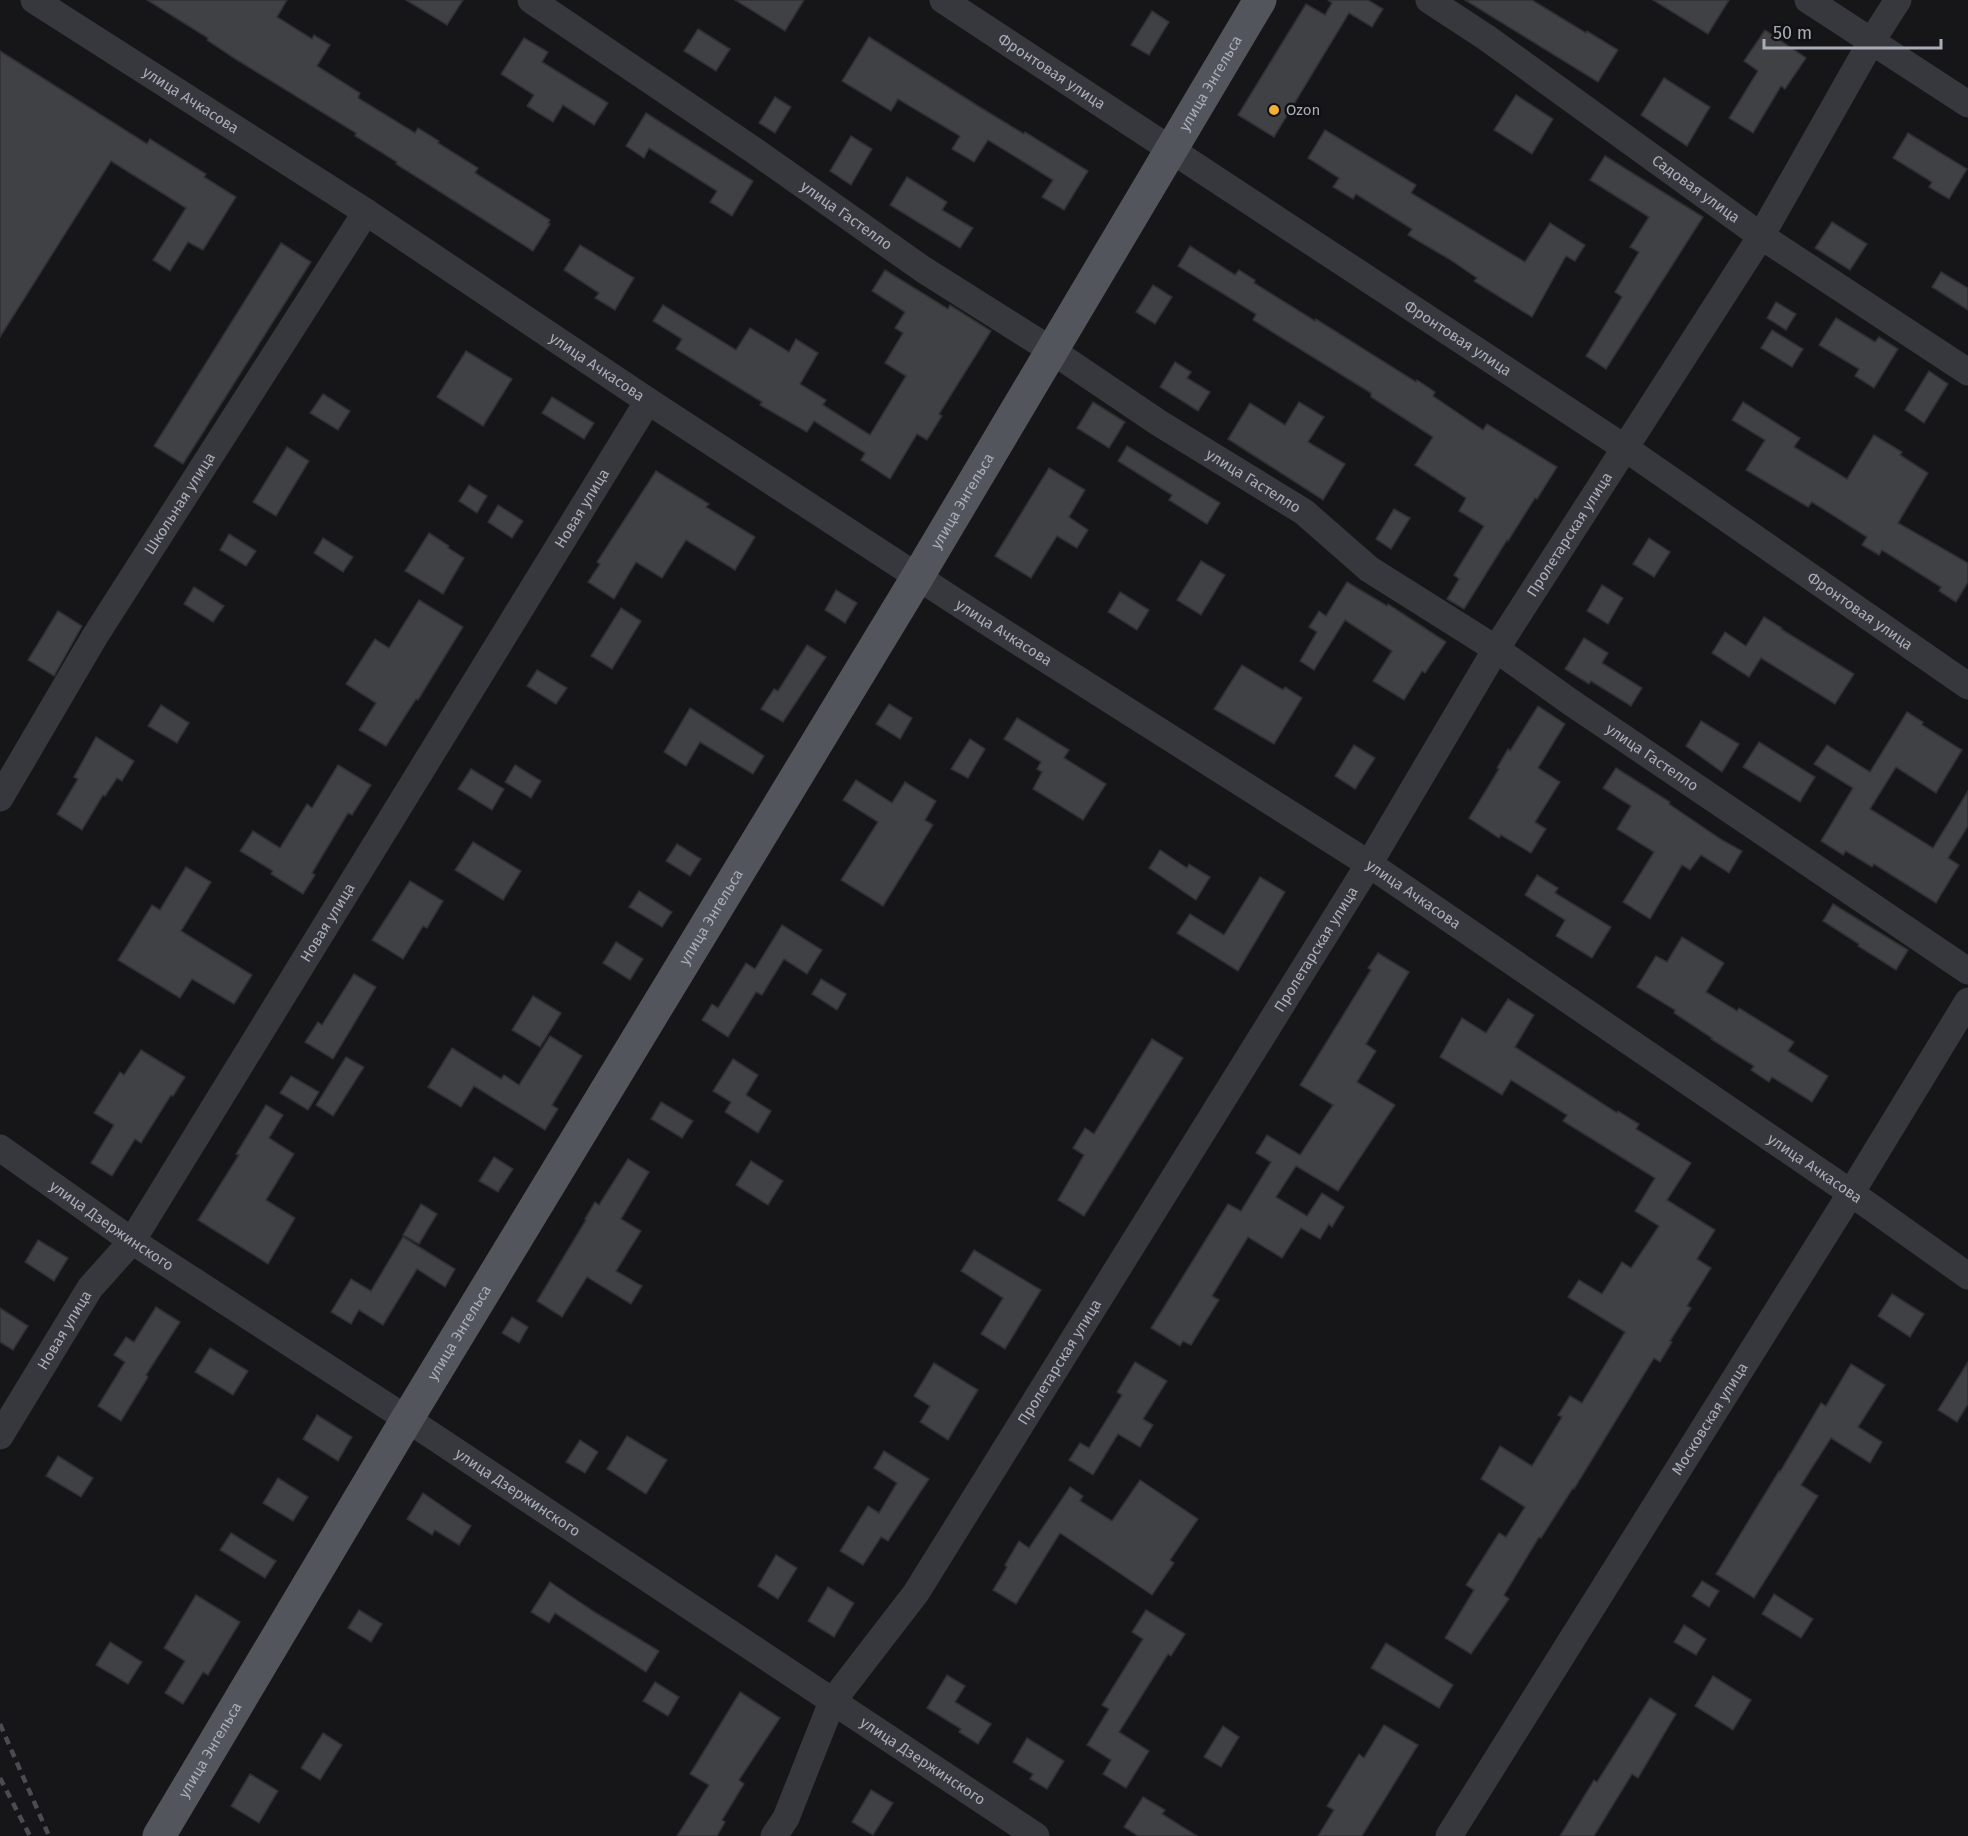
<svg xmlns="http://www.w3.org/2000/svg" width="1968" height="1836" font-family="'Fira Sans',sans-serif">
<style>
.building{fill:#404145;stroke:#303034;stroke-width:1.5}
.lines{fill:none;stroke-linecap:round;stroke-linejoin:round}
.minor{stroke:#37383d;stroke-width:27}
.major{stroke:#53555c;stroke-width:33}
.rail{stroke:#4a4c52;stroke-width:4.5;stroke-dasharray:8 6;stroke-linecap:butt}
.poi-dot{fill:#f2b134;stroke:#111113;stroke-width:2}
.labels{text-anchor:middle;stroke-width:5;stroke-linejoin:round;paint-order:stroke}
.street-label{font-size:15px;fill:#a8adb8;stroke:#111113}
.poi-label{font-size:15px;fill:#a8adb8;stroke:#111113;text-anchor:start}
</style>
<rect width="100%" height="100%" fill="#161618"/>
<g class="building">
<polygon points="147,0 287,0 277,17 312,39 314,35 330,45 317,66 360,93 358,98 415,133 418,128 439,141 438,143 478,168 475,173 550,220 548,223 550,224 533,251 396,164 397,162 355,136 356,133 237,60 207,40 208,38"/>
<polygon points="406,0 463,0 447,25"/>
<polygon points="735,0 804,0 785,31"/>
<polygon points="1328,0 1368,0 1383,9 1372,27 1349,13 1274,137 1238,115 1306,4 1325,15 1332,3"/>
<polygon points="1465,0 1532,0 1586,33 1587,31 1618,50 1598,82"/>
<polygon points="1653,0 1729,0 1708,34"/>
<polygon points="1152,11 1169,22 1149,55 1131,45"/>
<polygon points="698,29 730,49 716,71 684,51"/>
<polygon points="1765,30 1806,58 1785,89 1781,86 1753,133 1729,118 1758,71 1744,61"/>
<polygon points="869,37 978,106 1024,134 1025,132 1088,171 1064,210 1042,197 1053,180 988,140 974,162 952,149 960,136 898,99 891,111 842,81"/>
<polygon points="524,38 548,52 542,62 608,103 594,125 563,105 553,122 527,106 534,95 501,74"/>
<polygon points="0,51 147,144 150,139 206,174 204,177 236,197 203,250 188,242 170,271 153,260 186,208 111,161 0,337"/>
<polygon points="1664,78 1710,107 1687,146 1641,115"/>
<polygon points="1516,95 1553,119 1532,154 1494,130"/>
<polygon points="775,97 791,107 775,133 759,123"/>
<polygon points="646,113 753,181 732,216 710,202 717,191 649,148 644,158 626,146"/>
<polygon points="1325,130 1416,185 1411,193 1525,262 1550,223 1585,245 1575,261 1566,256 1532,317 1474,281 1477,278 1449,259 1408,235 1412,229 1356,194 1353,199 1333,187 1339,178 1308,158"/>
<polygon points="1908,133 1967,169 1949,199 1929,187 1932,182 1893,158"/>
<polygon points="851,136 872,149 851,185 830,171"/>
<polygon points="1605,156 1703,217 1606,369 1586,356 1622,297 1615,292 1639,252 1630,247 1649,217 1590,180"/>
<polygon points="907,177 947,202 942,210 973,228 960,248 890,205"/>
<polygon points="1832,222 1867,244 1850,270 1815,248"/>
<polygon points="281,243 311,262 183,464 154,446"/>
<polygon points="580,245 634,278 615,310 595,298 599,293 564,270"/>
<polygon points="1190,246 1235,275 1239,270 1255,280 1254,283 1315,321 1316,319 1416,382 1417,380 1435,392 1433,396 1483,430 1487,424 1557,467 1537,499 1535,498 1508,541 1507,540 1464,609 1447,599 1459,579 1454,575 1484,526 1459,511 1466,498 1415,465 1433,437 1371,397 1371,393 1253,320 1256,314 1178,266"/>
<polygon points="885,270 948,309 950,305 991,331 939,414 942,416 927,440 917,434 890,479 861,460 865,453 814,421 807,432 760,405 762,402 676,349 682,339 653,321 663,305 736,350 750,328 789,352 796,339 818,353 800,384 826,400 823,405 870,435 906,376 885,363 903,333 895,328 905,312 872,291"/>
<polygon points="1941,272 1968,288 1968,310 1932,287"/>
<polygon points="1153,285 1172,297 1155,324 1136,312"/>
<polygon points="1776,302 1796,314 1786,330 1767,318"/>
<polygon points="1836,318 1875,342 1879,337 1898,349 1874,388 1855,376 1859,369 1819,345"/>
<polygon points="1772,330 1803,349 1792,367 1761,348"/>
<polygon points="466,351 512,379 483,426 437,397"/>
<polygon points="1175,362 1191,372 1187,378 1210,392 1198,411 1160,387"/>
<polygon points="1929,371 1948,384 1924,423 1905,410"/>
<polygon points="323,394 350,411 338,430 310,413"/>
<polygon points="552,397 594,423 584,439 542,413"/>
<polygon points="1093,402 1125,422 1109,448 1077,428"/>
<polygon points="1299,402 1324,417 1308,442 1345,464 1323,500 1228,439 1250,403 1285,425"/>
<polygon points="1743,402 1800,438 1794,447 1847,479 1874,435 1902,452 1900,455 1928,473 1898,523 1968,563 1968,582 1956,602 1939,591 1941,587 1882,550 1879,555 1862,545 1867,537 1812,502 1808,507 1746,470 1765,440 1732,420"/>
<polygon points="1127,446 1220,503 1207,524 1169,500 1172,495 1118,461"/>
<polygon points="287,447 309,461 276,516 253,502"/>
<polygon points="1049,468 1085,490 1069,517 1088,530 1077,548 1057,536 1031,578 995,556"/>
<polygon points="656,471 709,504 706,507 755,537 735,570 686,540 662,578 636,562 614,599 588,582 600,564 597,562"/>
<polygon points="469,485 487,496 477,513 459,501"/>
<polygon points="498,505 523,521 512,538 488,522"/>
<polygon points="1394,509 1410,518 1391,549 1376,539"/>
<polygon points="429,533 449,546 448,548 464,558 443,594 405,571"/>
<polygon points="229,534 256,551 246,566 220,550"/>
<polygon points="323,538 353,557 343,572 314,553"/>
<polygon points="1649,538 1670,552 1654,577 1633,564"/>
<polygon points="1201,561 1225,575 1201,615 1177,600"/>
<polygon points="1347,582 1387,606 1388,604 1446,642 1425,673 1422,671 1404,700 1373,681 1392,651 1345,620 1314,670 1300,661 1317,632 1309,627 1319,611 1326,616"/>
<polygon points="1602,585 1623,598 1608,624 1587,611"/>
<polygon points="194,587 224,606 213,622 184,604"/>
<polygon points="836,590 857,603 845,623 825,610"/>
<polygon points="1120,592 1149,610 1137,630 1108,612"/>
<polygon points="419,600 463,627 418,700 416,699 386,746 359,730 376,703 346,684 375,639 389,648"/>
<polygon points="621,608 641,621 612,669 591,656"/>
<polygon points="58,611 82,626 54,676 28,660"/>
<polygon points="1764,617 1782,628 1781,629 1854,674 1835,704 1761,658 1749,677 1712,653 1725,632 1746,646"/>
<polygon points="1584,638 1608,653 1602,663 1642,688 1631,706 1591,681 1589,684 1565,669"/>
<polygon points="807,645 826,657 783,722 761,709 774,689 778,691"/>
<polygon points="1242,665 1283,690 1285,687 1302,698 1274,744 1214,709"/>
<polygon points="537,670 567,688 556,704 527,686"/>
<polygon points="889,704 912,718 900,739 876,724"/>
<polygon points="161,705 189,723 177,743 148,726"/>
<polygon points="1538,706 1565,724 1538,768 1560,782 1535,822 1546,829 1531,853 1501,835 1499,838 1469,818 1499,769 1497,768 1508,749 1510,751"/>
<polygon points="690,708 764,756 753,774 700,742 686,766 664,752"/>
<polygon points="1907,712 1923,722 1922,725 1962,750 1936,793 1896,767 1870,809 1933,848 1968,791 1968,826 1948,858 1959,865 1936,903 1874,864 1872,867 1846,851 1843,855 1821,841 1853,788 1814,764 1827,745 1870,772"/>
<polygon points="1017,718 1069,750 1064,758 1106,784 1083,820 1033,789 1042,772 1037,769 1041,762 1004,739"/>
<polygon points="1701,721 1739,744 1722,772 1686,746"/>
<polygon points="96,737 134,761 122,781 117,778 105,796 103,795 82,830 57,814 78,779 74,777"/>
<polygon points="970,739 985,749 968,778 951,769"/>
<polygon points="1759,742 1815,777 1800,802 1743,767"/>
<polygon points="1354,745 1375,758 1355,789 1335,776"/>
<polygon points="338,765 371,785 352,815 348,813 312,873 315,875 303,894 271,874 273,871 240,851 253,831 280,848 307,804 312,808"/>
<polygon points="515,765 541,781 531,798 505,782"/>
<polygon points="1616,768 1670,802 1669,804 1722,840 1742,851 1729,873 1701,855 1690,870 1682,865 1650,919 1623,902 1654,852 1617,829 1631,806 1603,788"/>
<polygon points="471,769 504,789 492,810 458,789"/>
<polygon points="856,780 892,803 905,782 936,801 925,820 933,825 883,906 841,880 878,822 843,800"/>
<polygon points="473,842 521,871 503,900 455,870"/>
<polygon points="677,844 701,859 690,876 666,861"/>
<polygon points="1160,850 1187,868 1189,864 1210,877 1196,900 1149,868"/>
<polygon points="186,867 211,882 181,931 252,975 234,1004 192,979 180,998 118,960 152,905 160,910"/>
<polygon points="1537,875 1558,888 1555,893 1611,927 1592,958 1556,936 1565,920 1525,895"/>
<polygon points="1260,877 1285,892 1238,971 1177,933 1190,914 1224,935"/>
<polygon points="410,881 443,901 427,928 423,926 403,959 372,940"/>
<polygon points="639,891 672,912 662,927 629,907"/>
<polygon points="1833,904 1908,950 1896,970 1858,946 1859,944 1823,921"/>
<polygon points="782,925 822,950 807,974 784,959 762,995 756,992 728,1037 702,1020 712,1004 718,1008 746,963 755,969"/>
<polygon points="1682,937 1724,963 1706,992 1737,1011 1739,1008 1794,1042 1788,1051 1828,1076 1812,1102 1772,1077 1769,1082 1751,1070 1754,1066 1711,1039 1712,1038 1674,1013 1675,1010 1637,987 1656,956 1667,962"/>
<polygon points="616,942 643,959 630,980 603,963"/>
<polygon points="1378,953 1409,972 1366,1044 1376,1051 1357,1082 1395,1105 1338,1191 1296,1166 1276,1197 1307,1216 1322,1193 1344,1207 1332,1227 1329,1224 1320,1239 1301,1228 1282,1258 1248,1237 1212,1296 1219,1300 1191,1345 1183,1341 1180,1346 1151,1328 1228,1204 1241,1211 1271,1162 1256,1153 1267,1135 1300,1155 1333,1105 1300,1085 1371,970 1368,968"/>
<polygon points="354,974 376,987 333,1059 305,1042 318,1022 322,1025"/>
<polygon points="821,979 846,994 837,1010 812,994"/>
<polygon points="533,996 561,1013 540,1047 512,1030"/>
<polygon points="1508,999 1534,1015 1515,1047 1617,1113 1618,1111 1639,1124 1636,1129 1691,1163 1667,1200 1715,1230 1697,1259 1711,1268 1687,1306 1691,1308 1670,1341 1672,1342 1660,1362 1654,1358 1574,1489 1573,1488 1541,1538 1539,1537 1504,1595 1509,1599 1471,1654 1445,1638 1474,1590 1466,1585 1499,1533 1506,1537 1525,1507 1481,1479 1500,1446 1532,1466 1562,1417 1558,1415 1570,1396 1582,1403 1625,1332 1568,1297 1579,1280 1602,1294 1622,1262 1631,1268 1659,1226 1635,1211 1655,1178 1563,1121 1567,1115 1511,1080 1502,1095 1440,1057 1462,1018 1486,1033"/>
<polygon points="550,1036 582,1056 552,1105 558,1109 545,1130 474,1086 461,1107 428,1087 452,1048 501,1079 504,1075 519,1085"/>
<polygon points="1152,1039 1183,1058 1084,1216 1058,1200 1084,1155 1073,1148 1085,1128 1094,1134"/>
<polygon points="141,1050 185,1077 173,1096 171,1095 141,1143 135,1139 112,1176 91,1163 114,1125 94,1113 120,1072 124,1075"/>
<polygon points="346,1057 364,1067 333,1116 316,1105"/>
<polygon points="733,1059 758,1075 746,1095 771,1111 758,1133 725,1112 731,1102 713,1091"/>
<polygon points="291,1076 319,1092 308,1110 280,1093"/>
<polygon points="661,1102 693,1121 682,1138 651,1119"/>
<polygon points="266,1105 283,1115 269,1138 294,1154 266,1200 295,1218 268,1264 198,1220 239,1155 236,1154"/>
<polygon points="494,1157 513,1169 498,1192 479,1181"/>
<polygon points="628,1159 649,1172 621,1219 641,1231 616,1271 642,1286 631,1304 587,1277 562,1317 537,1301 586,1220 585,1219 595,1202 599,1205"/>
<polygon points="751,1161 783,1181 768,1205 736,1185"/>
<polygon points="421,1204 437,1214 419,1244 403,1235"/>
<polygon points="403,1237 455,1269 445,1287 417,1269 383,1325 359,1310 351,1324 331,1312 351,1279 371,1291"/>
<polygon points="38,1240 68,1258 54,1281 25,1262"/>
<polygon points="974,1250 1041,1290 1005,1349 981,1334 1003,1298 961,1271"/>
<polygon points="1892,1294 1924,1314 1910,1337 1878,1316"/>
<polygon points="156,1307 180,1322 146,1375 148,1377 121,1421 98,1406 125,1362 114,1355 126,1337 134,1342"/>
<polygon points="0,1308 28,1326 13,1350 0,1342"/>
<polygon points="512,1317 528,1327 519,1343 502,1333"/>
<polygon points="210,1348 248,1371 233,1395 195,1372"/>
<polygon points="1135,1362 1167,1381 1143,1419 1153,1425 1140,1447 1118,1434 1093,1475 1069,1460 1080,1443 1089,1448 1122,1395 1117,1392"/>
<polygon points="1968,1362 1968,1404 1957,1422 1938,1410"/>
<polygon points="934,1363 978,1390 948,1440 920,1422 930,1406 914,1396"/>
<polygon points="1851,1364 1885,1385 1858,1427 1882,1442 1870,1463 1831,1438 1801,1485 1818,1496 1754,1598 1716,1574 1779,1471 1780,1472 1821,1403 1826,1406"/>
<polygon points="317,1415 352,1437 338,1461 303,1439"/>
<polygon points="627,1436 667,1460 646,1494 607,1469"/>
<polygon points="580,1440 598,1452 585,1473 566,1462"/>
<polygon points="884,1451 929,1479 888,1541 881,1537 863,1565 840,1551 868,1506 879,1513 897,1483 874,1468"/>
<polygon points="58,1456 93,1478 81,1497 46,1476"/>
<polygon points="278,1478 308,1497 293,1521 263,1503"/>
<polygon points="1140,1480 1198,1519 1170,1560 1174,1563 1152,1595 1060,1533 1016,1604 993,1590 1007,1567 1005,1565 1019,1541 1029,1548 1070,1487 1083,1496 1080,1501 1112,1521"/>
<polygon points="423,1493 471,1526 459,1545 435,1530 432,1535 407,1519"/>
<polygon points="231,1533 276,1561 265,1578 220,1550"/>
<polygon points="776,1555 797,1568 778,1599 758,1586"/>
<polygon points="1702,1581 1719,1591 1709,1607 1692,1596"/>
<polygon points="550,1582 596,1613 659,1651 646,1672 555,1613 549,1623 531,1612"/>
<polygon points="828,1587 854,1603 834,1637 808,1621"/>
<polygon points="1774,1594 1813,1619 1801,1638 1762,1614"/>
<polygon points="196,1595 240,1622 208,1675 203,1672 183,1704 165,1693 185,1661 164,1648"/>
<polygon points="359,1610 382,1624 371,1642 348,1628"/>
<polygon points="1146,1610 1185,1634 1171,1656 1168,1654 1119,1732 1149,1751 1126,1788 1103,1774 1111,1760 1087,1745 1109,1709 1102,1705 1143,1639 1132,1632"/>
<polygon points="1684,1625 1706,1639 1696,1655 1674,1642"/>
<polygon points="110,1642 142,1662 128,1684 96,1665"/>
<polygon points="1386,1643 1453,1685 1439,1708 1371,1668"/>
<polygon points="947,1675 965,1686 955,1702 991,1724 978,1744 959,1732 961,1729 927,1708"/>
<polygon points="1713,1676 1751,1700 1733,1730 1695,1706"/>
<polygon points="655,1682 679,1697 668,1716 643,1701"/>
<polygon points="740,1692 780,1718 739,1780 744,1784 722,1820 725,1822 717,1836 677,1836 709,1785 690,1774"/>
<polygon points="1650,1698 1676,1714 1638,1778 1632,1774 1594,1836 1560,1836 1594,1780 1597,1782"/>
<polygon points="1384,1725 1418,1745 1362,1836 1318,1836 1334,1810 1327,1806 1359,1754 1364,1758"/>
<polygon points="1223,1726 1239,1737 1221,1767 1204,1757"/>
<polygon points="323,1733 342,1745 320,1780 301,1768"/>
<polygon points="1027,1738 1064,1761 1047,1789 1030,1779 1033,1774 1013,1762"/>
<polygon points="250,1774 278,1791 259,1823 231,1806"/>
<polygon points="871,1790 893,1803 873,1835 852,1822"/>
<polygon points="1143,1797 1165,1810 1162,1814 1197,1836 1138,1836 1124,1827"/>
</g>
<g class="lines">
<g class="minor">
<path id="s1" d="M34,0L366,212L648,401L970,611L1369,864L1851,1193L1968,1276"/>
<path id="s2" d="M531,0L752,149L924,270L1051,350L1159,423L1304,512L1369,569L1496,649L1569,701L1968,971"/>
<path id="s3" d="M943,0L1625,448L1968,686"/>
<path id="s4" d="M1429,0L1487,38L1761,236L1968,372"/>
<polyline points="1808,0 1968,104"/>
<path id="s5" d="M0,798L95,636L366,212"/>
<path id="s6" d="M0,1148L132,1241L407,1419L1036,1836"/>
<path id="s7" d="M0,1436L90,1288L132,1241L648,401"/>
<path id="s8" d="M774,1836L786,1818L832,1702L916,1593L1369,864L1496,649L1761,236L1871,42L1898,0"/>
<path id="s9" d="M1449,1836L1851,1193L1968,1001"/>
</g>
<path class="major" id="s10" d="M159,1836L407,1419L918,576L1260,0"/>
<g class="rail">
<polyline points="0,1724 49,1836"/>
<polyline points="0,1778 30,1836"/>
</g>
</g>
<circle class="poi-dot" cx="1274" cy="110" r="6"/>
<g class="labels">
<g class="street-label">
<text dy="5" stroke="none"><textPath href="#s3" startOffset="130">Фронтовая улица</textPath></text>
<text dy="5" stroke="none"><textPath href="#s10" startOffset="2044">улица Энгельса</textPath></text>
<text dy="5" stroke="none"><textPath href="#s1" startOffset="186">улица Ачкасова</textPath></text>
<text dy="5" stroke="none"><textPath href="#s4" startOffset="327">Садовая улица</textPath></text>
<text dy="5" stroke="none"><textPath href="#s2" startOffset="382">улица Гастелло</textPath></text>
<text dy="5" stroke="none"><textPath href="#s3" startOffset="616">Фронтовая улица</textPath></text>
<text dy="5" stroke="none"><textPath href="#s1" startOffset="672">улица Ачкасова</textPath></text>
<text dy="5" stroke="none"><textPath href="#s2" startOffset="868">улица Гастелло</textPath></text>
<text dy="5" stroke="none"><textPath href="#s10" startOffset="1558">улица Энгельса</textPath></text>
<text dy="5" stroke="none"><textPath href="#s5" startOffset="345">Школьная улица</textPath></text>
<text dy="5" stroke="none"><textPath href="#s7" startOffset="1096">Новая улица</textPath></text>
<text dy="5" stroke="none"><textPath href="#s8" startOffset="1528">Пролетарская улица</textPath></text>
<text dy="5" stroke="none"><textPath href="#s3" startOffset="1102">Фронтовая улица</textPath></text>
<text dy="5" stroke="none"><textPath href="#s1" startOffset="1158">улица Ачкасова</textPath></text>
<text dy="5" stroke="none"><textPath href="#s2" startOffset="1354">улица Гастелло</textPath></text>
<text dy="5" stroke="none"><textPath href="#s1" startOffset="1644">улица Ачкасова</textPath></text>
<text dy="5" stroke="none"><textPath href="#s10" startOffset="1072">улица Энгельса</textPath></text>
<text dy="5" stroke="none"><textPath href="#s7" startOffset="610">Новая улица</textPath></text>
<text dy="5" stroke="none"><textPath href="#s8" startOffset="1042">Пролетарская улица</textPath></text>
<text dy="5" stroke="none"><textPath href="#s1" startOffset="2130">улица Ачкасова</textPath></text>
<text dy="5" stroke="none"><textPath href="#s6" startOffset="136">улица Дзержинского</textPath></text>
<text dy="5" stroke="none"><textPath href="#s7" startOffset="124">Новая улица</textPath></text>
<text dy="5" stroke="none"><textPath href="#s10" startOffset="586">улица Энгельса</textPath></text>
<text dy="5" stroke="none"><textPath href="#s8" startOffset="556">Пролетарская улица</textPath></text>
<text dy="5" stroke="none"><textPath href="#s9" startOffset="492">Московская улица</textPath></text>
<text dy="5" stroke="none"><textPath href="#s6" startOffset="622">улица Дзержинского</textPath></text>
<text dy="5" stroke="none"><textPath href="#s10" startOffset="100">улица Энгельса</textPath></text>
<text dy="5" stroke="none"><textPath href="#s6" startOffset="1108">улица Дзержинского</textPath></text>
</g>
<g class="poi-label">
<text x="1286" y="115">Ozon</text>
</g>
</g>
<path d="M1764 39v9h177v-9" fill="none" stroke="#a8adb8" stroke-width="3"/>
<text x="1773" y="39" font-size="18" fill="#a8adb8" stroke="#111113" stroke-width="4.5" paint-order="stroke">50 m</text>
</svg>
